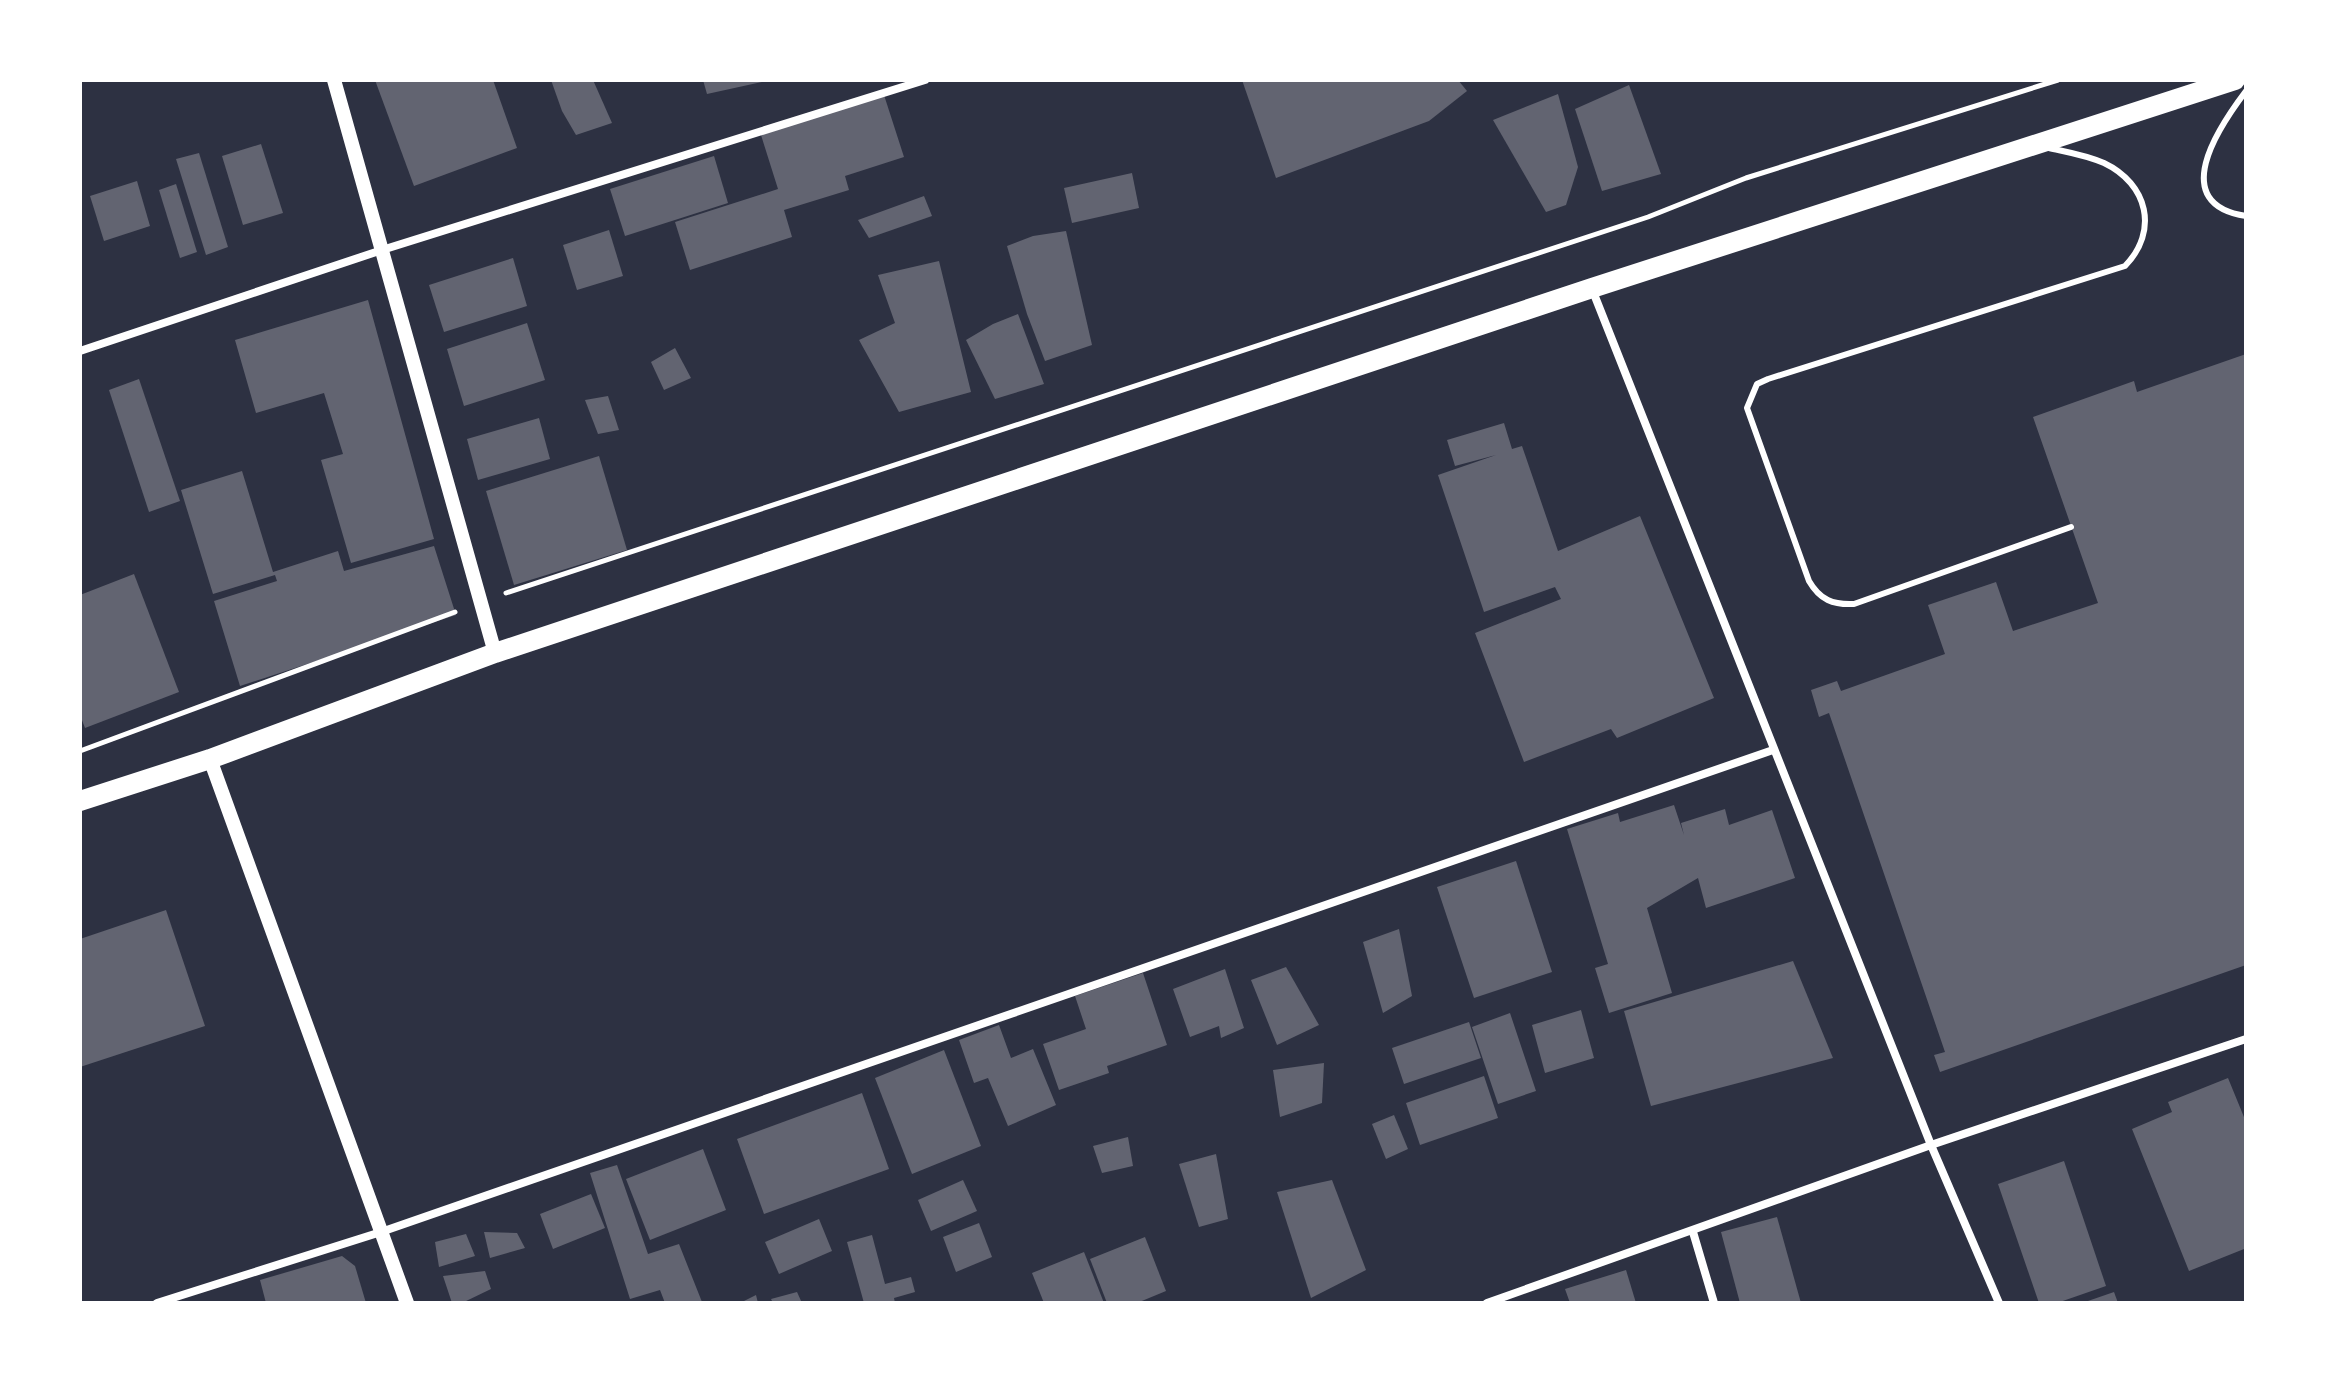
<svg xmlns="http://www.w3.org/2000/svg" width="2326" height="1383" font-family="Mulish,sans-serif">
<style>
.building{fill:#626471}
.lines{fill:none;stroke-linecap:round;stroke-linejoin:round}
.path{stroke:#fff;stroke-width:5}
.service{stroke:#fff;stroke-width:6}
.minor{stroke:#fff;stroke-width:8}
.tertiary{stroke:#fff;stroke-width:14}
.primary{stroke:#fff;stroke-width:20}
</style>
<rect width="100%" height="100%" fill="#2d3142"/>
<g class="building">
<polygon points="375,80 493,80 517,148 414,186"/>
<polygon points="551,80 593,80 612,123 576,135 562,111"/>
<polygon points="703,80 766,80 766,81 707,94"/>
<polygon points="1242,80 1458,80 1467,91 1429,121 1276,178"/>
<polygon points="1629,85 1661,174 1602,191 1575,109"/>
<polygon points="1558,94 1578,167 1566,205 1546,212 1493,120"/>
<polygon points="884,95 904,157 845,176 849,190 784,210 792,237 690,270 675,222 778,189 761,135"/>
<polygon points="261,144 283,213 243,225 222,156"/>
<polygon points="199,153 228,247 206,255 176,159"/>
<polygon points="714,156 728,203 625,236 610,189"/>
<polygon points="1132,173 1139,208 1072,223 1064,188"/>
<polygon points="137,181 150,226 104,241 90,196"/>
<polygon points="176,184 197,252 180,258 159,190"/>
<polygon points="924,196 932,216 869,238 858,220"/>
<polygon points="609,230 623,276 577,290 563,245"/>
<polygon points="1066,231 1092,345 1045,361 1027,314 1007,246 1033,236"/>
<polygon points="513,258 527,306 444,332 429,285"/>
<polygon points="939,261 971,392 899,412 859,340 895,323 878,275"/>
<polygon points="368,300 434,539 351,563 321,460 343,454 324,393 256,413 235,340"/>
<polygon points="1018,314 1044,384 995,399 966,340 993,324"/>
<polygon points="527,323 545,380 464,406 447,349"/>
<polygon points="675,348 691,378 664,390 651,362"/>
<polygon points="2246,354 2246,965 1940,1072 1934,1055 1945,1052 1829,713 1819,717 1811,690 1837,681 1841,691 1945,654 1928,605 1996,582 2013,631 2098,603 2033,417 2134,381 2137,392"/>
<polygon points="139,379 180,501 149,512 109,390"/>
<polygon points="608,396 619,430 598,434 585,400"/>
<polygon points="539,418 550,459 478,480 467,439"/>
<polygon points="1504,423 1512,449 1522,446 1558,551 1640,516 1714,698 1617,738 1611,729 1524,762 1475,633 1561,599 1555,587 1484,612 1438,475 1496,455 1455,466 1447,440"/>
<polygon points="599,456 627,550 514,585 486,491"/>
<polygon points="242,471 273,572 338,551 344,571 434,546 456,615 240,686 214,601 277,581 275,575 213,594 181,490"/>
<polygon points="134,574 179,692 85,728 80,715 80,595"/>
<polygon points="1674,805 1684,835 1681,823 1725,809 1729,825 1772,810 1795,878 1706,908 1698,878 1647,908 1672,993 1609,1013 1595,968 1608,964 1567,829 1618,813 1620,822"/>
<polygon points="1516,861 1552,972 1474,998 1437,887"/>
<polygon points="166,910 205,1026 80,1067 80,939"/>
<polygon points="1399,929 1412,996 1383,1013 1363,942"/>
<polygon points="1793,961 1833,1058 1651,1106 1624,1011"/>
<polygon points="1286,967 1319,1025 1277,1045 1251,980"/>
<polygon points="1225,969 1244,1028 1221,1038 1219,1026 1190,1037 1173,989"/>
<polygon points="1143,973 1167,1045 1107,1066 1109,1073 1059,1090 1043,1044 1086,1029 1075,996"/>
<polygon points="1581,1010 1594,1058 1545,1073 1532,1025"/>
<polygon points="1510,1013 1536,1091 1498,1104 1472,1027"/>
<polygon points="1469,1022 1481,1058 1404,1084 1392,1048"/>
<polygon points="999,1025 1011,1058 1033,1049 1056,1105 1008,1126 988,1078 974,1083 959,1040"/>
<polygon points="944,1050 981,1146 912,1174 875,1078"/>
<polygon points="1324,1063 1322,1103 1280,1117 1273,1070"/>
<polygon points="1484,1076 1498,1118 1420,1145 1406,1103"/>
<polygon points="2228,1078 2246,1122 2246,1254 2244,1249 2189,1271 2132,1129 2172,1112 2168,1102"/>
<polygon points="862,1093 889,1169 764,1214 737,1139"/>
<polygon points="1394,1115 1408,1149 1386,1159 1372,1124"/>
<polygon points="1128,1137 1133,1166 1102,1173 1093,1146"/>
<polygon points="703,1149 726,1210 650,1240 626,1179"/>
<polygon points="1216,1154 1228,1219 1199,1227 1179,1164"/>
<polygon points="2064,1161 2106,1286 2057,1303 2039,1303 1998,1184"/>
<polygon points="617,1165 648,1254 679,1244 702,1302 665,1303 660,1290 630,1299 590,1173"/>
<polygon points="963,1180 977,1211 931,1231 918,1200"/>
<polygon points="1332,1180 1366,1270 1311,1298 1277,1192"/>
<polygon points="591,1194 605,1228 553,1249 540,1214"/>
<polygon points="1777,1217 1801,1303 1740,1303 1721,1232"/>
<polygon points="819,1219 832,1251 779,1274 765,1242"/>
<polygon points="979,1223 992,1257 956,1272 943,1237"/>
<polygon points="484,1232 517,1233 525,1248 490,1258"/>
<polygon points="466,1234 475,1256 439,1267 435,1242"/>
<polygon points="872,1235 885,1284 911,1277 915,1292 894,1298 895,1303 864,1303 847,1242"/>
<polygon points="1145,1237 1166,1291 1137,1303 1107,1303 1090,1259"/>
<polygon points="1084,1252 1104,1303 1044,1303 1032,1273"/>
<polygon points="342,1256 355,1266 366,1303 266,1303 260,1280"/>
<polygon points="1626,1270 1636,1303 1570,1303 1565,1289"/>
<polygon points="485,1271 491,1289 462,1303 452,1303 443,1276"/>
<polygon points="797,1292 802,1303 773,1303 771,1299"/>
<polygon points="2114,1292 2118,1303 2085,1303 2085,1302"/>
<polygon points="756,1295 758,1303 740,1303"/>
</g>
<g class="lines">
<g class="path">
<polyline points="506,593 1648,217 1746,178 2058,80"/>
<polyline points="80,751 455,612"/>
</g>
<g class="service">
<path d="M2246,91C2218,128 2167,204 2246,216"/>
<path d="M2049,148C2067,152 2086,155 2104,163C2148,184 2159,231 2125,266L1768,379L1757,384L1747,408L1809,581C1820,600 1833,605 1854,604L2071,527"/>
</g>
<g class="minor">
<polyline points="1592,289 1931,1145 1999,1303"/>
<polyline points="80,351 382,250 925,80"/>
<polyline points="1693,1232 1714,1303"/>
<polyline points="157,1303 381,1232 1773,750"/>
<polyline points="1487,1303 1931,1145 2246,1039"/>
</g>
<g class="tertiary">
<polyline points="334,80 495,653"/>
<polyline points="210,759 407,1303"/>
</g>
<polyline class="primary" points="80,801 210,759 495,653 1592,288 2235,80"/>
</g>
<rect width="2326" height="1383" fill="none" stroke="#ffffff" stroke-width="164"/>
</svg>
